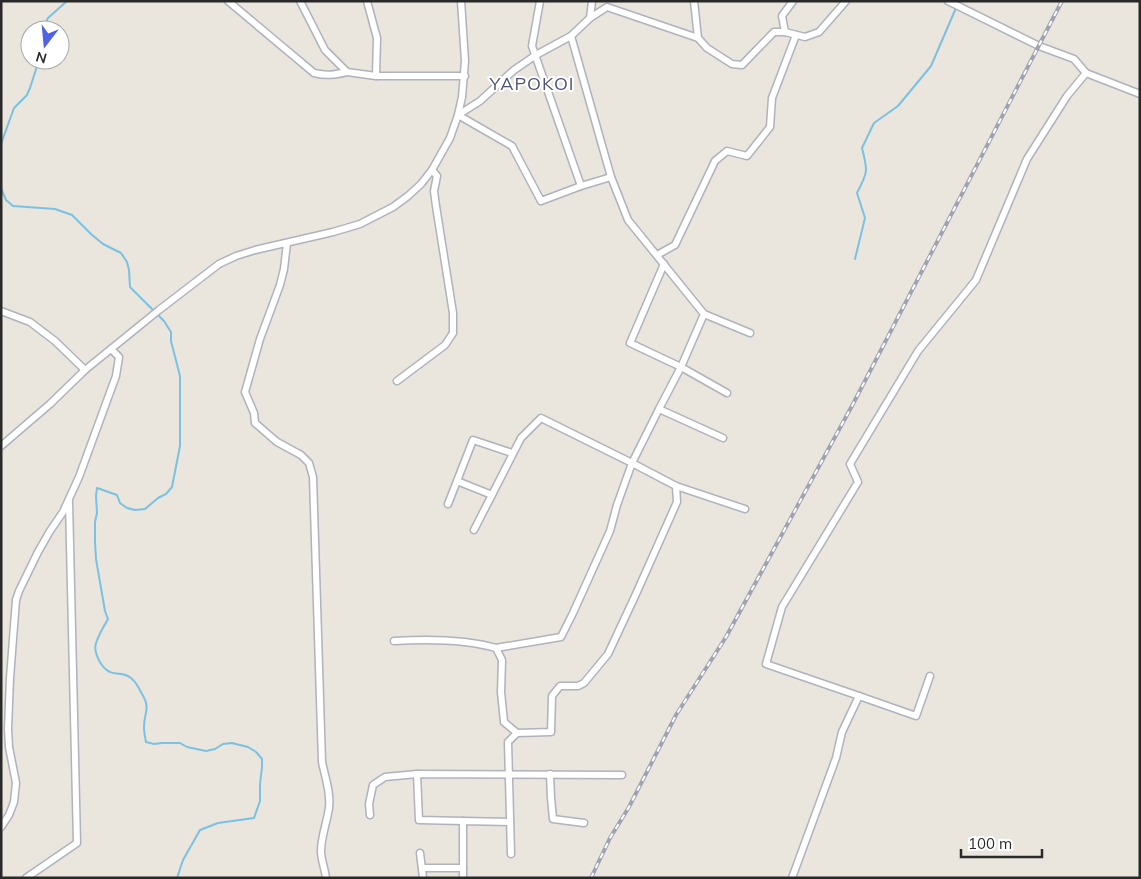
<svg xmlns="http://www.w3.org/2000/svg" width="1141" height="879" font-family="Mulish,sans-serif">
<style>
.lines{fill:none;stroke-linecap:round;stroke-linejoin:round}
.stream{stroke:#7ac1e2;stroke-width:2}
.minor-casing{stroke:#b0b2bc;stroke-width:9}
.minor{stroke:#fff;stroke-width:6}
.rail-casing{stroke:#a0a2b2;stroke-width:4}
.rail{stroke:#fff;stroke-width:2;stroke-dasharray:5.5;stroke-linecap:butt}
.labels{text-anchor:middle;stroke-width:4;stroke-linejoin:round;paint-order:stroke}
.quarter-label{font-size:18px;letter-spacing:1px;fill:#4f5475;stroke:#fff}
</style>
<rect width="100%" height="100%" fill="#eae5dd"/>
<g class="lines">
<g class="stream">
<polyline points="42,30 48,18 67,1"/>
<polyline points="1,144 14,108 27,95 30,88 39,60"/>
<path d="M1,188L6,200L13,206L55,209L72,215L91,234L103,244L121,253L127,262L129,270L130,287L164,321L171,332V341L180,376V446L172,487L166,494L158,498L145,509L135,510L127,508L120,503L117,495L97,488L96,496L97,513L95,522V542L96,559L105,611L108,619C104,626 99,634 96,643C93,652 101,668 110,672C113,674 117,673 121,674C132,675 137,684 142,694C151,709 144,712 144,727C144,732 145,737 146,742L154,744L162,743H180L187,747L206,751L215,749L223,744L232,743L248,747L256,752L262,759V767L260,784V801L254,818L218,823L200,830L183,860L177,878"/>
<path d="M855,259L865,218L857,193C868,172 868,171 862,148L874,123L898,106L931,66L959,1"/>
</g>
<g class="minor-casing">
<g id="minor">
<path d="M228,1L314,73C327,76 334,75 347,72"/>
<polyline points="300,1 325,50 347,72 376,76 465,76"/>
<polyline points="367,1 377,38 376,76"/>
<polyline points="540,1 532,46 581,186"/>
<polyline points="694,1 698,38"/>
<polyline points="948,1 1039,46 1074,59 1086,73 1140,94"/>
<polyline points="590,18 592,1"/>
<polyline points="785,32 782,16 793,1"/>
<polyline points="571,36 611,177 628,220 704,314 750,333"/>
<polyline points="611,177 581,186 541,201 512,146 458,115 480,101 514,70 536,55 571,36 590,18 607,7 698,38 707,48 732,64 742,65 774,32 785,32 805,37 819,32 846,1"/>
<path d="M287,243L284,269L280,285L260,339L245,392L254,413L255,423L277,442L301,455L309,463L313,477L322,762C325,777 331,793 329,808C327,822 321,837 321,851C321,860 325,869 326,878"/>
<polyline points="657,255 675,245 715,161 727,151 747,156 770,127 772,98 796,35"/>
<polyline points="664,264 630,343 681,367 704,314"/>
<polyline points="1,311 30,322 55,341 85,370"/>
<polyline points="397,381 445,345 453,333 453,313 436,206 434,191 437,176 432,170"/>
<polyline points="659,409 681,367 727,393"/>
<polyline points="723,438 659,409 632,463 676,486 745,509"/>
<polyline points="1,446 50,404 85,370 159,310 219,264 236,256 255,250 333,232 360,224 393,207 408,196 421,184 432,170 450,138 458,115 462,97 465,61 461,1"/>
<polyline points="457,481 473,440 512,453"/>
<polyline points="448,504 457,481 492,495"/>
<polyline points="474,530 521,438 541,418 632,463 617,505 610,531 573,613 561,637 496,648"/>
<path d="M394,641C427,639 464,639 496,648L502,660L501,692L504,722L517,733"/>
<polyline points="859,696 916,716 930,676"/>
<polyline points="550,774 551,798 553,819 584,823"/>
<polyline points="370,815 369,804 373,785 385,777 417,774"/>
<polyline points="463,821 419,820 417,774 622,775"/>
<polyline points="1,827 9,815 14,802 16,783 9,747 8,729 10,678 16,600 19,591 38,552 50,531 63,512 79,477 116,376 119,357 111,349"/>
<polyline points="420,853 423,878"/>
<polyline points="511,854 508,742 517,733 551,732 552,696 560,686 578,686 584,683 608,654 636,594 677,502 676,486"/>
<polyline points="422,868 463,868"/>
<polyline points="26,878 77,843 69,502"/>
<polyline points="463,878 463,821 510,822"/>
<polyline points="792,878 836,758 842,732 859,696 766,664 782,607 858,482 850,464 918,351 976,280 1027,159 1067,96 1086,73"/>
</g>
</g>
<use href="#minor" class="minor"/>
<g class="rail-casing">
<polyline id="rail" points="591,878 610,838 629,807 676,715 726,637 853,404 1062,1"/>
</g>
<use href="#rail" class="rail"/>
</g>
<g class="labels">
<g class="quarter-label">
<text x="532" y="90">YAPOKOI</text>
</g>
</g>
<rect width="1141" height="879" fill="none" stroke="#292929" stroke-width="5"/>
<g transform="translate(45 45) rotate(196)"><circle r="24" fill="#ffffff" stroke="#a9a9a9"/>
<path d="M0-4L9 19L0 12L-9 19Z" fill="#4d62e7"/>
<text y="-8" font-size="14" font-weight="bold" text-anchor="middle" fill="#292929">N</text>
</g>
<path d="M961 849v8h81v-8" fill="none" stroke="#292929" stroke-width="2.5"/>
<text x="968" y="849" font-size="15" fill="#292929" stroke="#ffffff" stroke-width="4" paint-order="stroke">100 m</text>
</svg>
